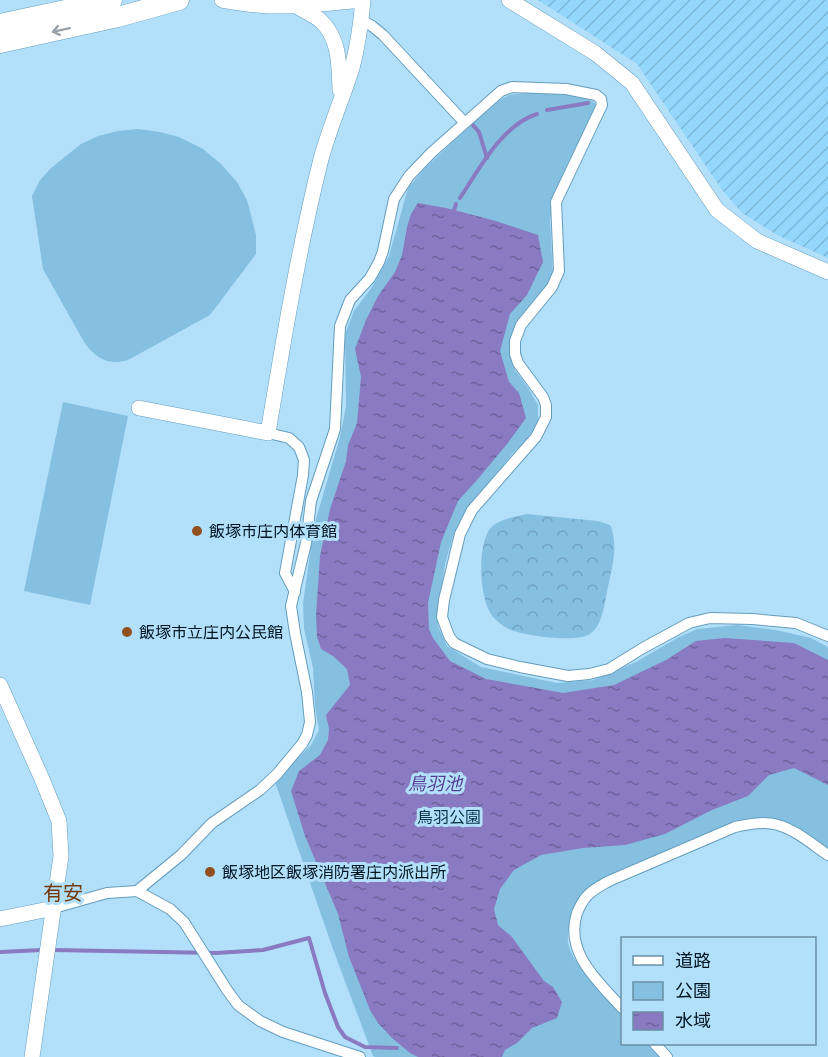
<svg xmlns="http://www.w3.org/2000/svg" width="828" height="1057" font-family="'Fira Sans Condensed','Noto Sans JP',sans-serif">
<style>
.industrial{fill:url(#industrial-furrows)}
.forest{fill:url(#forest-crowns)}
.park{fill:#85c0e1}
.water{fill:url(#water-ripples)}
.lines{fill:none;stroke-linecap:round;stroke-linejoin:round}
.stream{stroke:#8a7ac1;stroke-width:4}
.street-casing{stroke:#649dbd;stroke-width:12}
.secondary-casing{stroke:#649dbd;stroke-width:16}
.highway-casing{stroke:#649dbd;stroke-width:21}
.street{stroke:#fff;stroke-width:10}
.secondary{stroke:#fff;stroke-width:15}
.highway{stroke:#fff;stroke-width:20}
.oneway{stroke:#99a1a6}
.poi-dot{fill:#92501f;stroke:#b2e0fb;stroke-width:2}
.labels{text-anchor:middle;stroke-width:6;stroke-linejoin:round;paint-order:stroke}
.poi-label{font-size:16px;fill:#001521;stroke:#b2e0fb;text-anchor:start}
.park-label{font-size:16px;fill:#0b3346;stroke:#b2e0fb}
.water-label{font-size:18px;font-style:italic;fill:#563d94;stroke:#b2e0fb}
.quarter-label{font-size:20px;fill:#743907;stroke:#b2e0fb}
</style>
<defs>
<pattern id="industrial-furrows" width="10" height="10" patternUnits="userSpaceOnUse" patternTransform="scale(1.5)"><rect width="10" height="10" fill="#93d7fc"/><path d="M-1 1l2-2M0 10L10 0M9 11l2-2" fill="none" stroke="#7db8d8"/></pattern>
<pattern id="forest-crowns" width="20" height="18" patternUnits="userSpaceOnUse" patternTransform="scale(1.5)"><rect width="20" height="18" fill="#85c0e1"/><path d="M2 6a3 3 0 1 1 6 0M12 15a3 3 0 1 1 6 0" fill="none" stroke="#71a4c1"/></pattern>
<pattern id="water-ripples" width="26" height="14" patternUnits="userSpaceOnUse" patternTransform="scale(1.5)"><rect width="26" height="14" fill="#8a7ac1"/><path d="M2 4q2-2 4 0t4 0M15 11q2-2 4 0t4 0" fill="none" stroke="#6e639c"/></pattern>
</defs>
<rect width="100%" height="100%" fill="#b2e0fb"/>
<polygon class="industrial" points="538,0 828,0 828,258 777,235 742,213 722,190 637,64"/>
<path class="forest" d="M527,514L598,521L610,525C620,547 610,574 606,597C604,608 601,627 590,634C576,643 524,636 509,629C504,627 498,622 494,618C479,602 477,549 489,530C496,519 515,517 527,514Z"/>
<g class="park">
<path d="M526,93C545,94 580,92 595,103V110L592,119L554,193L550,220L553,275L543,291L515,329L509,349L515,370L528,388L538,405V423L527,439L513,453L485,488L467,508L453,536L445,564L439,605L438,626L447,646L481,667L557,683L593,680L636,662L679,637L697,629L737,625L776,630L811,638L828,647V848L808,835L766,822L688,843L576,904C571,917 567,928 568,942C571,965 607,996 622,1014V1044H649L660,1057H375L373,1056L334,952L275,782L287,768L311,745L319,730L315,707L313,668L304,629L303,603L314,526L340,437L346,406L345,334L354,311L372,287L389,256L408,188L425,168L471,125L500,100L509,95Z"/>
<path d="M138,129L160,132L179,137L203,149L221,164L237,182L247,200L256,235V254L210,315L130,359C110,367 96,359 84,342L43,269L32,196L40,180L51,168L81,144L98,136L118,131Z"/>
<polygon points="63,402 128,416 90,605 24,591"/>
</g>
<polygon class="water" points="418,203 446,208 496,221 538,235 543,262 527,295 510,314 500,351 509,382 519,393 526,418 507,444 477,480 458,501 441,542 428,603 429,629 433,638 450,661 486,679 563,693 614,685 666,660 696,641 725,638 794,643 828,660 828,785 794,768 769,775 748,796 712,810 665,834 625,845 583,848 541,855 514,870 500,889 494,909 498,925 512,937 544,981 553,987 562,1002 557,1018 532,1028 517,1043 505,1050 502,1057 418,1057 410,1053 392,1038 378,1023 370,1010 349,957 338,914 305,836 291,791 299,771 320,755 328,740 329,729 326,715 350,685 347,669 333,656 321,649 317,637 316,615 320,556 330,509 346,461 348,445 357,423 361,377 355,349 366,320 378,296 395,272 402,255 407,227 411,214"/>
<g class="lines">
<g class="stream">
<polyline points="547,110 588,103"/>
<polyline points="472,124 479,132 487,158"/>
<path d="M460,198C480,168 502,125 537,114"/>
<polyline points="454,210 456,204"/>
<polyline points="53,950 216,953 263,950 309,938 325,993 338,1027 345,1037 365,1047 397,1048"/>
<polyline points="0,952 42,950"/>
</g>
<g class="street-casing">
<g id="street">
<polyline points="361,20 372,26 383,35 464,122"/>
<polyline points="268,433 289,438 299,447 304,460 303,475 285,573 295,592"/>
<polyline points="137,891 181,855 212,823 260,790 277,774 302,744 307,735 310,722 307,692 295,633 291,606 306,543 311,501 335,429 340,326 350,300 370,278 379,262 383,251 394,199 409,176 431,153 501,91 512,87 566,89 596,95 601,99 602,105 556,202 559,271 552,287 521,325 515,341 515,354 518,363 543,397 546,405 546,417 536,437 472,510 460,534 444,600 442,617 449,636 454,643 487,659 520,667 568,676 589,674 609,669 643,648 689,623 710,618 752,619 796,623 828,636"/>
<polyline points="54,908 107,893 137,891 170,909 184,922 227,990 238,1005 260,1021 283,1032 360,1057"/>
<path d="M622,1008C599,982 564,953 577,913C580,906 583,899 589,894C594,889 602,885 609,881L735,827C749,824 764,821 778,825C796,830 813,845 828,855"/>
<polyline points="655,1044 667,1057"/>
</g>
</g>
<g class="secondary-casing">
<g id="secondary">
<path d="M222,0C239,3 256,6 273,6C302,7 332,3 362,0"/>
<polyline points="509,0 595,53 632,83 717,210 757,241 828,272"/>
<path d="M296,6C304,11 314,15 321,21C340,39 339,66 340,90"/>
<path d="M139,408L268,433C283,343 298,252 320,163C328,131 342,100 352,68C358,45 361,23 363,0"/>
<polyline points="0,685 42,779 59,821 61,856 32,1057"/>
<polyline points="0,919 54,908"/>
</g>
</g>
<g class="highway-casing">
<g id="highway">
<polyline points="0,24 112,0"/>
<polyline points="0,43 118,17 179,0"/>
</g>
</g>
<use href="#street" class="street"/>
<use href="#secondary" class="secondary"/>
<use href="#highway" class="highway"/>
</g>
<defs><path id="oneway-shaft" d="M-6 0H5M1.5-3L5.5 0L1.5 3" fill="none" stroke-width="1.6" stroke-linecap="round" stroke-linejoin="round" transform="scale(1.5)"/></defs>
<use class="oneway" href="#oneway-shaft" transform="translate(61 30) rotate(168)"/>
<g class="poi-dot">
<circle cx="197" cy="531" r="6"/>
<circle cx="127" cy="632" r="6"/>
<circle cx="210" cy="872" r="6"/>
</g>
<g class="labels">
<g class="poi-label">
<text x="209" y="537">飯塚市庄内体育館</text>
<text x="139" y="638">飯塚市立庄内公民館</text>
<text x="222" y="878">飯塚地区飯塚消防署庄内派出所</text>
</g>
<g class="park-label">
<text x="449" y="823">鳥羽公園</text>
</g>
<g class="water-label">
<text x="435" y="790">鳥羽池</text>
</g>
<g class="quarter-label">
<text x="63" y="900">有安</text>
</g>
</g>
<rect x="621" y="937" width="195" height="108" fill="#b2e0fb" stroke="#6b8fa4" stroke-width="1.5"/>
<rect x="633" y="956" width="30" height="9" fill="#ffffff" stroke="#6b8fa4" stroke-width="1.5"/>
<text x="675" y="967" font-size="18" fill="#001521">道路</text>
<rect x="633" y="982" width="30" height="18" fill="#85c0e1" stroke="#6b8fa4" stroke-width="1.5"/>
<text x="675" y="997" font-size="18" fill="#001521">公園</text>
<rect x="633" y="1012" width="30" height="18" fill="url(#water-ripples)" stroke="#6b8fa4" stroke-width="1.5"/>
<text x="675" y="1027" font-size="18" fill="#001521">水域</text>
</svg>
